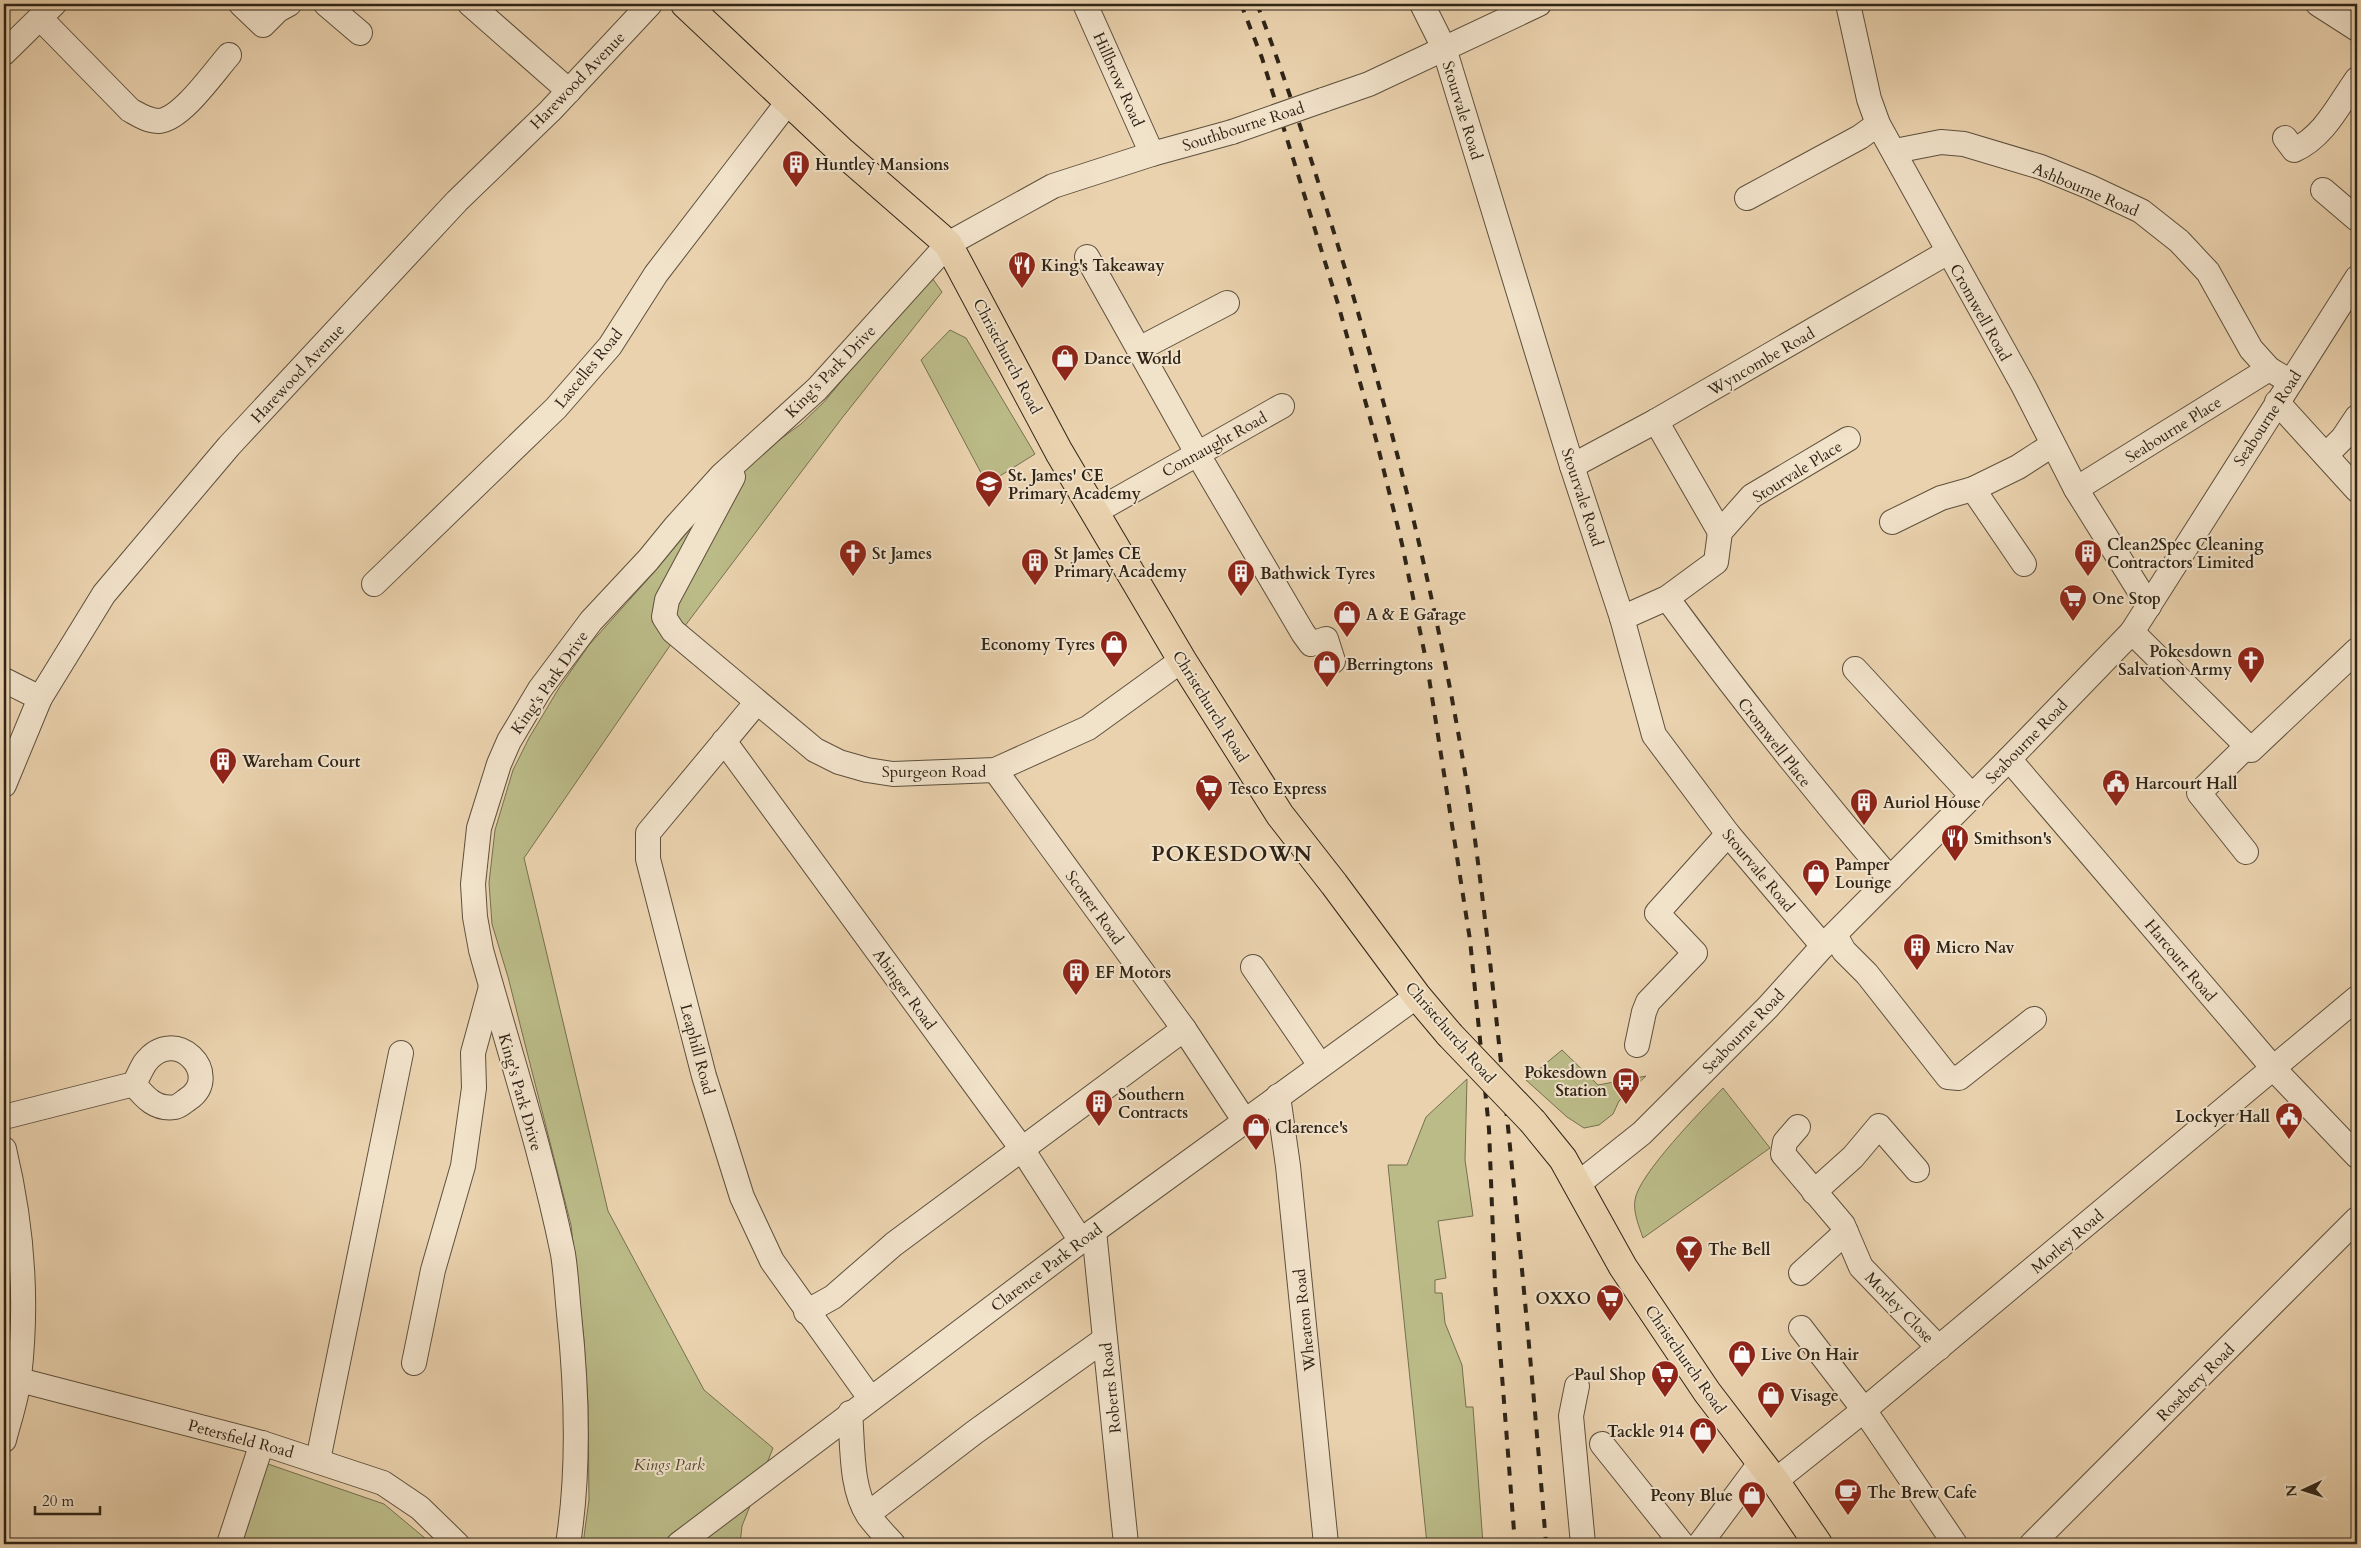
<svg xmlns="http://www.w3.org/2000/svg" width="2361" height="1548" font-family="Cardo,serif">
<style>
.green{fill:#bb8;stroke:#757050}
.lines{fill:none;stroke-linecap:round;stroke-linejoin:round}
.minor-casing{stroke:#5e503d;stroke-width:26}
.major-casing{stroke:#2f2417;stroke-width:30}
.minor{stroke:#f1e2ca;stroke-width:24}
.major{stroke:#ead2ae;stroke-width:28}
.rail{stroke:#2f2417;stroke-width:4;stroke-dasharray:9 9;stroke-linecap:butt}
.minor-bridge-casing{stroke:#5e503d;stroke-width:26;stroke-linecap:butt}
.major-bridge-casing{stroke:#2f2417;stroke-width:30;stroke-linecap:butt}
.minor-bridge{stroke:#f1e2ca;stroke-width:24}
.major-bridge{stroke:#ead2ae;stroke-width:28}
.labels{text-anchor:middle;stroke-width:4;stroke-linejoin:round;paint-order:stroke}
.street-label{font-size:16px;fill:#2f2417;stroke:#f1e2ca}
.poi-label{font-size:16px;font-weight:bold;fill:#2f2417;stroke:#f1e2ca;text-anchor:start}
.park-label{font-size:16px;font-style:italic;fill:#524a33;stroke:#f1e2ca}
.district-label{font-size:21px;font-weight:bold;letter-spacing:1px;fill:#2f2417;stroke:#f1e2ca}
</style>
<rect width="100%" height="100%" fill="#ead2ae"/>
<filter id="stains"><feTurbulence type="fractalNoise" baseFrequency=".004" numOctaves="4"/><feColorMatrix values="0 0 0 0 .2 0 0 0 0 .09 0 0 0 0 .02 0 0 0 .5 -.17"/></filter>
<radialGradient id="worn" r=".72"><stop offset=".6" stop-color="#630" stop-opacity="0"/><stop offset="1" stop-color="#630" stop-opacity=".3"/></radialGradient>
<g class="green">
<polygon points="930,275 942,292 842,418 669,647 524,858 608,1211 704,1390 773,1448 742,1526 740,1544 583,1544 589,1500 588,1404 584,1340 571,1225 508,977 492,924 489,883 495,830 513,770 529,738 559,688 589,645 657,569 738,470 801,424 824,402"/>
<polygon points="950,330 966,338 1035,454 987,484 921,360"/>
<polygon points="1562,1050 1598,1085 1646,1076 1619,1101 1613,1114 1599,1125 1584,1128 1567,1117 1526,1080"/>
<polygon points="1467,1079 1465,1160 1473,1216 1438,1221 1446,1278 1435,1280 1435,1293 1442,1293 1445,1323 1462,1365 1466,1407 1473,1407 1483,1544 1427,1544 1388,1165 1407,1165 1426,1117"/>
<path d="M1723,1088L1770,1148L1643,1238C1639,1226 1633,1213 1635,1200C1638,1175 1703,1109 1723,1088Z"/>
<polygon points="265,1463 384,1504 432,1544 237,1544"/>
</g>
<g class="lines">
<g class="minor-casing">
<g id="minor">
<polyline points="241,4 263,25 278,10 289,4"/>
<polyline points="326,4 360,33"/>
<polyline points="470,4 569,91"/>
<polyline points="1085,4 1152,154"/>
<polyline points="1422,4 1444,48 1572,466 1622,618 1654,735 1728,834 1823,946"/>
<polyline points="1848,4 1869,99 1878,124 2024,387 2076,489 2149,606"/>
<polyline points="2318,4 2357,29"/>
<path d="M40,18L130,110C139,115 148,121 159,121C182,119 214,72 229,55"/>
<polyline points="4,53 54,4"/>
<polyline points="1323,100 1369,84 1539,4"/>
<path d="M2285,138L2294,150C2324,137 2339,104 2357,79"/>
<polyline points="1895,151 1941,142 1964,144 2041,167 2090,187 2141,211 2179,241 2208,272 2251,349 2269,369 2291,382"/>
<polyline points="2323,190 2357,219"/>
<polyline points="1747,198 1860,137 1878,124"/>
<polyline points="1087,257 1197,453 1303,633 1311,644 1326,639 1333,661"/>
<polyline points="1139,349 1227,303"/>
<polyline points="2277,402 2357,490"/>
<polyline points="1656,421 1720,532"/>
<polyline points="2326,455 2343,438 2357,417"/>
<polyline points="1572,466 1656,421 1948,252"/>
<polyline points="733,477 667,600 664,617 673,631 815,750 839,762 867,770 893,774 995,770 1088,728 1182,660"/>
<polyline points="1973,489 2024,564"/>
<polyline points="2076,489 2269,369"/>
<polyline points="1095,512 1282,406"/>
<polyline points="1892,522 1941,498 1973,489 2018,467 2052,445"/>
<polyline points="374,584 556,408 610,346 656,274 788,102"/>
<path d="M1667,598C1738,695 1812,788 1890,879"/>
<polyline points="1622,618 1667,598 1716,562 1720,532 1752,496 1848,439"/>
<polyline points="2132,632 2251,750 2357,650"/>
<polyline points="1855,669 1973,797"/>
<polyline points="4,680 40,698"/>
<polyline points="757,702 648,833 648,859 704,1076 742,1197 772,1261 870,1398"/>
<polyline points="724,741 1022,1149 1081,1241"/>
<polyline points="2009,759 2274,1069 2357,1156"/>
<polyline points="995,770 1184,1029 1244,1120"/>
<polyline points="4,785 40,698 104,594 229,446 457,201 550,111 650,4"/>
<polyline points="2246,852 2199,793 2247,746"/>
<polyline points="1835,935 1844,951 1867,974 1948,1077 1959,1078 2034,1019"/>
<polyline points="1253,967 1320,1065"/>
<polyline points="1637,1045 1644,1012 1648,1002 1695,953 1657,913 1728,834"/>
<polyline points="1278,1096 1288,1166 1326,1544"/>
<path d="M4,1117L134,1084C138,1077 141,1069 145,1063C175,1023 224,1075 188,1099C184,1102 180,1106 175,1107C156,1110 145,1098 134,1084"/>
<polyline points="1798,1127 1785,1142 1783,1154 1843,1225 1861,1267 1939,1348"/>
<path d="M4,1149C22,1224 28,1301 19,1377C17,1398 9,1420 4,1440"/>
<polyline points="1578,1184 1642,1133 1768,1007 1823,946 2009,759 2132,632 2357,278"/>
<polyline points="1814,1192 1853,1157 1879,1126 1917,1170"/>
<polyline points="1094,1231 1126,1544"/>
<polyline points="1801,1273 1846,1232"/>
<polyline points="806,1312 833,1297 894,1244 1184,1029"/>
<polyline points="1801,1328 1864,1410 1955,1544"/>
<polyline points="414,1363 433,1270 463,1166 474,1088 473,1053 491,987"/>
<polyline points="4,1376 262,1443 383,1483 420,1508 457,1544"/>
<polyline points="1577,1386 1571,1416 1583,1544"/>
<path d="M850,1413C853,1445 850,1487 868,1515C875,1525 885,1535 893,1544"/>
<polyline points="1602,1444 1682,1544"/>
<polyline points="318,1460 401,1053"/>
<polyline points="1775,1481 1864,1410 2357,998"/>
<polyline points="868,1514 975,1432 1105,1339"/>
<polyline points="229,1544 262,1443"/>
<path d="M568,1544C580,1468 577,1390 569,1314C567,1294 566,1273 563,1254C542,1151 509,1051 481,950L475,917L473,884L479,828L499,764L509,741L540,689L591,621L648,560L675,527L721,476L817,389L948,244L1053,186L1152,154L1232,132"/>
<polyline points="679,1544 1094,1231 1417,996"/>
<polyline points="1700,1544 1761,1462"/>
<polyline points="2032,1544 2357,1219"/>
</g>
</g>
<g class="major-casing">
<g id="major">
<polyline points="685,4 840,150 948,244 1059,452 1182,660 1280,815 1334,884 1417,996 1449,1034"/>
<polyline points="1533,1122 1563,1159 1623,1267 1707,1392 1775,1481 1818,1544"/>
</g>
</g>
<use href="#minor" class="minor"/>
<use href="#major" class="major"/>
<g class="rail">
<polyline points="1241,4 1262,58 1338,304 1377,443 1402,544 1427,665 1470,940 1489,1129 1495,1285 1515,1544"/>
<path d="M1257,4C1286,80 1311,158 1335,236C1392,420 1439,607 1469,797C1485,907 1496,1017 1508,1127C1522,1266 1535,1405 1546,1544"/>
</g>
<g class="minor-bridge-casing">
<polyline id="minor-bridge" points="1232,132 1323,100"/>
</g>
<g class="major-bridge-casing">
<polyline id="major-bridge" points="1449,1034 1533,1122"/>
</g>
<use href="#minor-bridge" class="minor-bridge"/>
<use href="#major-bridge" class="major-bridge"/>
</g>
<defs>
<g id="building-pin" transform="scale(1.4375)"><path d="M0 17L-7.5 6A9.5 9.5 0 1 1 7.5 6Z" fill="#8f2418" stroke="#f1e2ca"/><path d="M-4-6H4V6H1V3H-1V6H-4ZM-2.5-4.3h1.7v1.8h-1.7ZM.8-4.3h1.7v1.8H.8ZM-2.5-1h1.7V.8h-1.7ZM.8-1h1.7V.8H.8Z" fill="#fff"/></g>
<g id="restaurant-pin" transform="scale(1.4375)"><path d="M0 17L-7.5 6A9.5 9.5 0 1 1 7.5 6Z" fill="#8f2418" stroke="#f1e2ca"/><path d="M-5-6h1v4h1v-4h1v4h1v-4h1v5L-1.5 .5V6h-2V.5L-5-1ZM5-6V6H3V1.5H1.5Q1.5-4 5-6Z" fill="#fff"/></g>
<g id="shop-pin" transform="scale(1.4375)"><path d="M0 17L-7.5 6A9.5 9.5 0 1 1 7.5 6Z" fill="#8f2418" stroke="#f1e2ca"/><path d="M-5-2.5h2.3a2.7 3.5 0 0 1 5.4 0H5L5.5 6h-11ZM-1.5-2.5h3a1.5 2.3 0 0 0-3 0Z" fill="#fff"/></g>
<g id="school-pin" transform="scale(1.4375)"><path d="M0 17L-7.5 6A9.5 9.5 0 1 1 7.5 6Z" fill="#8f2418" stroke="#f1e2ca"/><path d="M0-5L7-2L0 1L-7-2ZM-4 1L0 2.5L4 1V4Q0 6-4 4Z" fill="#fff"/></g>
<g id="church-pin" transform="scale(1.4375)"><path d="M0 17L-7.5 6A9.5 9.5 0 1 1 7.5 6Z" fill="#8f2418" stroke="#f1e2ca"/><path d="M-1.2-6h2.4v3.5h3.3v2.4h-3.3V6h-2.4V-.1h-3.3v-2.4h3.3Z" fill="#fff"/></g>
<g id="supermarket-pin" transform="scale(1.4375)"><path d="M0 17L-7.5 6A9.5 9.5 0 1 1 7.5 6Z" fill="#8f2418" stroke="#f1e2ca"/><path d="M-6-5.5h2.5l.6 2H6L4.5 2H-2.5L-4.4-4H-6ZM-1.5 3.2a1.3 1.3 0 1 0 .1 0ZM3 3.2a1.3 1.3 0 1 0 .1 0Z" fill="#fff"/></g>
<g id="civic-pin" transform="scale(1.4375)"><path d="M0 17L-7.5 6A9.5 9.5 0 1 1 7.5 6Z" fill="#8f2418" stroke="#f1e2ca"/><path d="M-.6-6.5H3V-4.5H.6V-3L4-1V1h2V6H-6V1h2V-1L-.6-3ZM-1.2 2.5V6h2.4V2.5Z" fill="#fff"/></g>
<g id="bus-pin" transform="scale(1.4375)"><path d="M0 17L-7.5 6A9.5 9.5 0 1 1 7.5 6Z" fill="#8f2418" stroke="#f1e2ca"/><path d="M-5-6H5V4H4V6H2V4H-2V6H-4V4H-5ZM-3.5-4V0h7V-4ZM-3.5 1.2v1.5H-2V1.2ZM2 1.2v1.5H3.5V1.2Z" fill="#fff"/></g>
<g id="bar-pin" transform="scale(1.4375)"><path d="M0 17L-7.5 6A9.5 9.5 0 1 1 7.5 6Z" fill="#8f2418" stroke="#f1e2ca"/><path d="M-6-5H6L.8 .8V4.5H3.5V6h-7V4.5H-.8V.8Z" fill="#fff"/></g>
<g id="cafe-pin" transform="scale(1.4375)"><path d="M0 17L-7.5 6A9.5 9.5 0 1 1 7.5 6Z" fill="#8f2418" stroke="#f1e2ca"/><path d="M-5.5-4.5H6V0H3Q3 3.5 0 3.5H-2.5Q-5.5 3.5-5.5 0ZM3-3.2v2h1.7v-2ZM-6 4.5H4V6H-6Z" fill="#fff"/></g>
</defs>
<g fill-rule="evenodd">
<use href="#building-pin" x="796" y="164"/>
<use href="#restaurant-pin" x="1022" y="265"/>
<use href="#shop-pin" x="1065" y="358"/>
<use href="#school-pin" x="989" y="484"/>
<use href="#church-pin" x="853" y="553"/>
<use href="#building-pin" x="2088" y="553"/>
<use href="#building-pin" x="1035" y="562"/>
<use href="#building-pin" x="1241" y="573"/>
<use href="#supermarket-pin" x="2073" y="598"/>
<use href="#shop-pin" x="1347" y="614"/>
<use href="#shop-pin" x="1114" y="644"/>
<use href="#church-pin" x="2251" y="660"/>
<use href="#shop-pin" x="1327" y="664"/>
<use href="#building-pin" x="223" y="761"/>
<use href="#civic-pin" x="2116" y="783"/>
<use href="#supermarket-pin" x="1209" y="788"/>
<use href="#building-pin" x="1864" y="802"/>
<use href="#restaurant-pin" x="1955" y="838"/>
<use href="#shop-pin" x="1816" y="873"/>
<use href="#building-pin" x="1917" y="947"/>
<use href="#building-pin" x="1076" y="972"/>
<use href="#bus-pin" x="1626" y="1081"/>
<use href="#building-pin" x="1099" y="1103"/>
<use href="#civic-pin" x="2289" y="1116"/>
<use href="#shop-pin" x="1256" y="1127"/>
<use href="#bar-pin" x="1689" y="1249"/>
<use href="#supermarket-pin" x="1610" y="1298"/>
<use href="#shop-pin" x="1742" y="1354"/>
<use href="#supermarket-pin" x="1665" y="1374"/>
<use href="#shop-pin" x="1771" y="1395"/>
<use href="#shop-pin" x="1703" y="1431"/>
<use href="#cafe-pin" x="1848" y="1492"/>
<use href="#shop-pin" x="1752" y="1495"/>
</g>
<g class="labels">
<g class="street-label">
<text transform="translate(1119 79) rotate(66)" y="6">Hillbrow Road</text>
<text transform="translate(577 80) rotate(-46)" y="6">Harewood Avenue</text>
<text transform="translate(1463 110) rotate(73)" y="6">Stourvale Road</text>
<text transform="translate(1243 126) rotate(-18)" y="6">Southbourne Road</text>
<text transform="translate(2086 189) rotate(23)" y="6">Ashbourne Road</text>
<text transform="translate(1981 312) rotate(61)" y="6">Cromwell Road</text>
<text transform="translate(1008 356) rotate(62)" y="6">Christchurch Road</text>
<text transform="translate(1761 361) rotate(-30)" y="6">Wyncombe Road</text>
<text transform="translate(588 368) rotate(-51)" y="6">Lascelles Road</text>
<text transform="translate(830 371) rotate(-46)" y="6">King's Park Drive</text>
<text transform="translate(297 373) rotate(-47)" y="6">Harewood Avenue</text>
<text transform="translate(2267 418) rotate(-57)" y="6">Seabourne Road</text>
<text transform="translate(2173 429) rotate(-32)" y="6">Seabourne Place</text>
<text transform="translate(1214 444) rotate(-29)" y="6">Connaught Road</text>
<text transform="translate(1797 471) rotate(-32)" y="6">Stourvale Place</text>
<text transform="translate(1583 497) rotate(72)" y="6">Stourvale Road</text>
<text transform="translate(549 682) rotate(-55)" y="6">King's Park Drive</text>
<text transform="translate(1211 706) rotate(58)" y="6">Christchurch Road</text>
<text transform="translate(2026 741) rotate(-46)" y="6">Seabourne Road</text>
<text transform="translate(1775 742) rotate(52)" y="6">Cromwell Place</text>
<text x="934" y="777">Spurgeon Road</text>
<text transform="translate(1759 870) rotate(50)" y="6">Stourvale Road</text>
<text transform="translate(1095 907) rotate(54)" y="6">Scotter Road</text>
<text transform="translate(2181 960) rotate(50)" y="6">Harcourt Road</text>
<text transform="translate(905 989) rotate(54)" y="6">Abinger Road</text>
<text transform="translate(1743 1031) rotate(-46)" y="6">Seabourne Road</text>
<text transform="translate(1451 1032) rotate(49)" y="6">Christchurch Road</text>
<text transform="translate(698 1049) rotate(75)" y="6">Leaphill Road</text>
<text transform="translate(521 1092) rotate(74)" y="6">King's Park Drive</text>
<text transform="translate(2067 1241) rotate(-40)" y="6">Morley Road</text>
<text transform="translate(1046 1267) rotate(-37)" y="6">Clarence Park Road</text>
<text transform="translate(1900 1307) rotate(46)" y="6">Morley Close</text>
<text transform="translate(1304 1320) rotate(-96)" y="6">Wheaton Road</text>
<text transform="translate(1686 1359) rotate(55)" y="6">Christchurch Road</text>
<text transform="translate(2195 1382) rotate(-45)" y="6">Rosebery Road</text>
<text transform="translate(1110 1388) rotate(-96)" y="6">Roberts Road</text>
<text transform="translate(241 1438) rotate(15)" y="6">Petersfield Road</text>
</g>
<g class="poi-label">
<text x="815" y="170">Huntley Mansions</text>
<text x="1041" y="271">King's Takeaway</text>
<text x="1084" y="364">Dance World</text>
<text x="1008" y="481">St. James' CE<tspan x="1008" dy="18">Primary Academy</tspan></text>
<text x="2107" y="550">Clean2Spec Cleaning<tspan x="2107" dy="18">Contractors Limited</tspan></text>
<text x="872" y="559">St James</text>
<text x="1054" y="559">St James CE<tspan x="1054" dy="18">Primary Academy</tspan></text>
<text x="1260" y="579">Bathwick Tyres</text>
<text x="2092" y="604">One Stop</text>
<text x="1366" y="620">A &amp; E Garage</text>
<text x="1095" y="650" text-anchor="end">Economy Tyres</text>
<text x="2232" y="657" text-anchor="end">Pokesdown<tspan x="2232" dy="18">Salvation Army</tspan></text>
<text x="1346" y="670">Berringtons</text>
<text x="242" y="767">Wareham Court</text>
<text x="2135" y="789">Harcourt Hall</text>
<text x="1228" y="794">Tesco Express</text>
<text x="1883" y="808">Auriol House</text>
<text x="1974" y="844">Smithson's</text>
<text x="1835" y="870">Pamper<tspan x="1835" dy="18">Lounge</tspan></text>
<text x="1936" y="953">Micro Nav</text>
<text x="1095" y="978">EF Motors</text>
<text x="1607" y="1078" text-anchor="end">Pokesdown<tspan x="1607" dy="18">Station</tspan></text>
<text x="1118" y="1100">Southern<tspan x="1118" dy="18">Contracts</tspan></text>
<text x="2270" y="1122" text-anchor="end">Lockyer Hall</text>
<text x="1275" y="1133">Clarence's</text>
<text x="1708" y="1255">The Bell</text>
<text x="1591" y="1304" text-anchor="end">OXXO</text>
<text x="1761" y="1360">Live On Hair</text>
<text x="1646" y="1380" text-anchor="end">Paul Shop</text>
<text x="1790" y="1401">Visage</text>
<text x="1684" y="1437" text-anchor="end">Tackle 914</text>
<text x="1867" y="1498">The Brew Cafe</text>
<text x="1733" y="1501" text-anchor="end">Peony Blue</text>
</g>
<g class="park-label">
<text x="669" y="1470">Kings Park</text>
</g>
<g class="district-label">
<text x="1232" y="861">POKESDOWN</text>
</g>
</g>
<rect width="2361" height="1548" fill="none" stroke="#ead2ae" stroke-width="20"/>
<rect x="5" y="5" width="2351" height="1538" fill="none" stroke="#2f2417" stroke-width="2.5"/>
<rect x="10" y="10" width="2341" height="1528" fill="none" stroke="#2f2417"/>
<g transform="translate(2304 1490) rotate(266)" stroke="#f1e2ca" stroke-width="4" paint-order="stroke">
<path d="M0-4L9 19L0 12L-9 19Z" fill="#2f2417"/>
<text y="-8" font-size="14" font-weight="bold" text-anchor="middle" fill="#2f2417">N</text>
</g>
<path d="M35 1506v8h65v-8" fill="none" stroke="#2f2417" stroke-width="2.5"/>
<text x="42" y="1506" font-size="15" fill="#2f2417" stroke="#f1e2ca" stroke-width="4" paint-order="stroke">20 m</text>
<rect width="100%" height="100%" filter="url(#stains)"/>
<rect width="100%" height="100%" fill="url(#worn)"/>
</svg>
